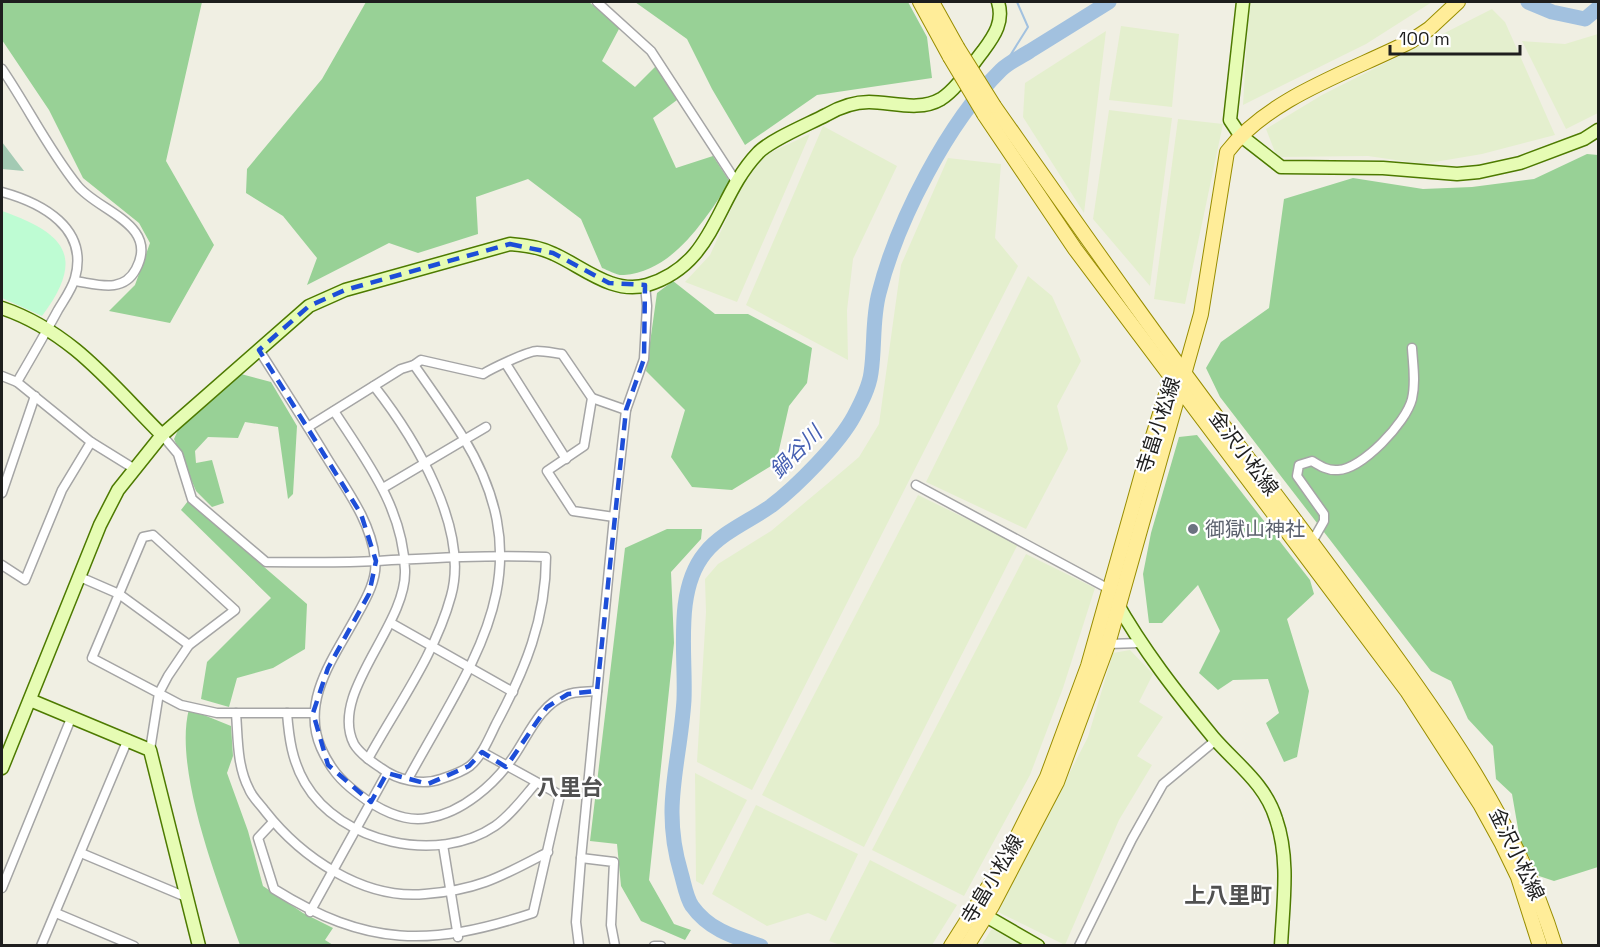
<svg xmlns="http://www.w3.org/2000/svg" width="1600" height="947" font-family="'Space Grotesk','Noto Sans JP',sans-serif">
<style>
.farmland{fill:#e4efce}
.forest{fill:#98d196}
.cemetery{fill:#a3cab3}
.park{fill:#befcd3}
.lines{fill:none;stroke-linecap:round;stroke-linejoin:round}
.stream{stroke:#a2c1df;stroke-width:2}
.river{stroke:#a2c1df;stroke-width:15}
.street-casing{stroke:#a5a5a5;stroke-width:11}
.secondary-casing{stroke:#4d7a00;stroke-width:15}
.primary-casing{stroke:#988d00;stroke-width:16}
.street{stroke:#fff;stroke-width:8}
.secondary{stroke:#e6fcb4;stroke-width:12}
.primary{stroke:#ffed99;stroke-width:14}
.primary-bridge-casing{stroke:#988d00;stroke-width:16;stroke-linecap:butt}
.primary-bridge{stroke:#ffed99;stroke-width:14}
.marked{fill:none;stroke:#1d4ed8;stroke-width:4.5;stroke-dasharray:12 8;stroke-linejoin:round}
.worship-dot{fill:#6b7280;stroke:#fff;stroke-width:2}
.labels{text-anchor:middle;stroke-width:4.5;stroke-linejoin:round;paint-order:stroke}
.street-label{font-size:20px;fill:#1e1e1e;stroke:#fff}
.worship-label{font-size:20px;fill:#5b616d;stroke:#fff;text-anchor:start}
.water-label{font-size:21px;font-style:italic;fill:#4660b2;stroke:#fff}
.quarter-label{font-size:22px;font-weight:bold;fill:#515151;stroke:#fff}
</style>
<rect width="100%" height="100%" fill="#f0efe3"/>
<g class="farmland">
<polygon points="1249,2 1432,2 1366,44 1243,105"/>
<polygon points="1492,9 1505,22 1555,135 1482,154 1423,164 1368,156 1277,157 1266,129 1322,95"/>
<polygon points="1121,26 1179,34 1172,107 1109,100"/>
<polygon points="1106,31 1084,213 1023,117 1025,83"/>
<polygon points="1598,34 1598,113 1566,129 1522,41 1565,44"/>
<polygon points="1109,110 1172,118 1150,286 1093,219"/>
<polygon points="1178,119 1223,124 1185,304 1154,299"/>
<polygon points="823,126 897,166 853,259 847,310 848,360 746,305"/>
<polygon points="810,134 737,302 685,282 710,255 743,183 761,157"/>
<polygon points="948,158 1001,164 995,238 1018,266 752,790 697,762 706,612 705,579 718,564 771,531 845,469 859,457 879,424 901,265"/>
<polygon points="1028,276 1052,296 1081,361 1057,406 1068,449 1026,529 926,482"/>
<polygon points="918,495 1018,544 864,847 762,795"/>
<polygon points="1026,554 1095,588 1063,688 1030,775 964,896 872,850"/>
<polygon points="1130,650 1153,674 1139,702 1163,717 1137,756 1152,765 1119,820 1065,945 998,912 1088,737 1113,653"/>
<polygon points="695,773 747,800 703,885 696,881"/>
<polygon points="756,805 858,854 826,921 808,913 767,926 712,894"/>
<polygon points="870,860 957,905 932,945 843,946 829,941"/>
<polygon points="997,929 1026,945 981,946 991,930"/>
</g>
<g class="forest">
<polygon points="2,2 202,2 166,161 214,245 170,323 109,311 135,285 150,243 139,223 83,178 49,110 2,40"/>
<path d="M366,2H589L620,27L602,61L635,87L656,66L677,100L653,118L676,168L713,156L730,182C705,219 674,271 624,275C617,276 608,270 602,268L581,219L528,179L476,197L478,234L418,253L389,243L307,285L317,258L283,216L246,193L247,169L322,79Z"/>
<polygon points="635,2 908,2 927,37 932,78 817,95 745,145 712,89 687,39"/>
<polygon points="1587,154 1598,155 1598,867 1554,881 1539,876 1520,840 1512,794 1496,779 1493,746 1468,719 1451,681 1431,671 1220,397 1206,368 1221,342 1269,308 1284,199 1353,178 1423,189 1472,187 1534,179"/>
<polygon points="673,281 715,314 748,314 812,348 807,383 789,406 776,463 732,490 692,487 671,457 685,410 646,371 657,293"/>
<polygon points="241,374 271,382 297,426 293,494 288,499 278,427 245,422 238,438 208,437 195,451 196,463 212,460 224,503 212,507 196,491 174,439 179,428"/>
<polygon points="1197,435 1310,580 1314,594 1287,619 1309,691 1297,757 1284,762 1266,723 1279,713 1268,679 1233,680 1218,690 1199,673 1220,631 1198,585 1162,623 1149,623 1143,574 1151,533 1179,437"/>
<polygon points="188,501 307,604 305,649 273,668 237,678 229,707 201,699 207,662 271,598 181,510"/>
<polygon points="667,529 702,529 701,539 671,572 674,643 649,880 674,924 691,930 685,940 641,921 621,886 617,844 590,841 625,548"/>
<path d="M189,709L231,726L233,756L227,773L248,831L263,886L303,913L333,928L325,940L333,945H240C219,885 173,770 189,709Z"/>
</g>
<polygon class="cemetery" points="2,142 24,171 2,169"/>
<path class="park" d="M2,211C64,233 87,256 42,316L2,298Z"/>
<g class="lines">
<polyline class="stream" points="1003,67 1028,27 1017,2"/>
<g class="river">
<polyline points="1528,2 1552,12 1585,19 1598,8"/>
<path d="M761,946C734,937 709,930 692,906C686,897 684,883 681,873C661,807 680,764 684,700C686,654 674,591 705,553C722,532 750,521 771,506C796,487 839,444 854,416C861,403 869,388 871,373C875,347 872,319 879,293C897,221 948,122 1001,70C1009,62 1021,57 1030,51C1056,35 1083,18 1109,2"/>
</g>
<g class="street-casing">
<g id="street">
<polyline points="597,2 651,51 737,183"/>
<path d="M2,69C28,107 48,149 77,185C97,211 160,224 136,269C123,294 97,284 75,281"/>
<path d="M2,192C42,203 89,228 75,278C72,289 64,300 58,310C45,334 31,358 17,382"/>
<path d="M259,350C282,386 305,422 327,458C346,489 371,521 375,559C378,578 366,599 357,615C335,656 300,700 321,748C330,768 340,780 357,793C376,808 403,823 428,818C462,813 495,784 514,756C529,734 540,705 566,695C575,691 587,692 597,691"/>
<polyline points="506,364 566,459"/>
<path d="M414,365L421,360L483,374C491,369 528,351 537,351C545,351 554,353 562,354L592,398L584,446L547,471L573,511L614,517"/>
<polyline points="2,376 17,382 91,442 133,468"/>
<polyline points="592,398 626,410"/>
<path d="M308,427L401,369L414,365C431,389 448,413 463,437C546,573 473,659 408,779"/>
<path d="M162,435L178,454L192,499L266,562C303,562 340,563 376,561C433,558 489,555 546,557C546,619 525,670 496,724C489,738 482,756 470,766C462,772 450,776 441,779C422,786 397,780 381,768C372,762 360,754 354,744C328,693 407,626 405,570C403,508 367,462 334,411"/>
<polyline points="916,485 1109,589"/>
<polyline points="383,488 486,427"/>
<polyline points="2,493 35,396"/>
<path d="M1312,542L1324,521V514L1297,476L1299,465L1312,461C1320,466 1328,471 1338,470C1362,469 1406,423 1412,399C1416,382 1413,365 1412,348"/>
<polyline points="2,565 25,580 62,490 91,442"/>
<polyline points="80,577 119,594 189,645"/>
<polyline points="391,623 513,692"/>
<polyline points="1108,644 1140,643"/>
<path d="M287,713C289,738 292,761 305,783C340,843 438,865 495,826C511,815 524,797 536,783"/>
<path d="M313,713H236C238,739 237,766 249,789C252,797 260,804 265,811C301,857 363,900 425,894C479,890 502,876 548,852"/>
<polyline points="150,750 159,693 168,676 189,645 235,610 153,535 143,537 92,658 181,705 217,713 236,713"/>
<path d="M368,759C397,706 435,655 451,596C470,528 414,437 374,386"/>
<path d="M273,822L258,838L274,889C367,947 430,947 533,913L560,795L482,752"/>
<polyline points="443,845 458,937"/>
<polyline points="81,853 186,897"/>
<polyline points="581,858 614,862 611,925 615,946"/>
<polyline points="2,888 72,716"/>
<polyline points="310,912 387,773"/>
<polyline points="56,913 134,946"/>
<polyline points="41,946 128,739"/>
<polyline points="579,946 576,922 581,858 614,517 626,410 644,359 647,306 645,285"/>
<polyline points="654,946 661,946"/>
<polyline points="1079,946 1132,839 1163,784 1216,740"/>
</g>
</g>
<g class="secondary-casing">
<g id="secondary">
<polyline points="1243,2 1230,120 1240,135 1281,167 1383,168 1457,174 1479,172 1520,163 1584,139 1598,130"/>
<path d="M2,308C72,332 111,384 162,435L309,306L345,290L510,244C525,245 540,247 554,254C583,267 613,295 647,285C716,264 715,198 758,153C770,140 809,124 826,115C838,108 854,102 869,102C892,102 919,112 941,99C957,89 971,66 983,51C995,35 1004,21 998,2"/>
<path d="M1115,600C1143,650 1177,693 1213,737C1236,764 1265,783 1276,819C1290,859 1283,904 1281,946"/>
<polyline points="30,700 150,750 199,946"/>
<polyline points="2,768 100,525 118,490 162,435"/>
<polyline points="979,912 1038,946"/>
</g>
</g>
<g class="primary-casing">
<g id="primary">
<polyline points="920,2 950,57"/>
<polyline points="932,2 957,47"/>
<path d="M994,106C1075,221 1156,337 1241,449C1286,508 1331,568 1375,628C1447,726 1519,828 1555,946"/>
<polyline points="984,114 1075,249 1407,691 1480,804 1502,844 1518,877 1540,946"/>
<polyline points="951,946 1006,859 1047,777 1088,666 1149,449 1173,372"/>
<path d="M967,946L992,906L1057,782L1108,644L1201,314L1227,152C1269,97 1350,72 1411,41L1429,29L1458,2"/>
</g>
</g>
<use href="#street" class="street"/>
<use href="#secondary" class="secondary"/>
<use href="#primary" class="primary"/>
<g class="primary-bridge-casing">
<g id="primary-bridge">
<polyline points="957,47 994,106"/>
<polyline points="950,57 984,114"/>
</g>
</g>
<use href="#primary-bridge" class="primary-bridge"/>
</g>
<path class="marked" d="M510,244L553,253L609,283L645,285L644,359L626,410L597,691L568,694L547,707L506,767L482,752L469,766L428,784L387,773L371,802L328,765L313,713L328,668L369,594L376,561L361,514L259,350L309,306L345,290Z"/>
<circle class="worship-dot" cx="1193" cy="529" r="6"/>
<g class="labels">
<g class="street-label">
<text transform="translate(1158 425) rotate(-72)" y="7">寺畠小松線</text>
<text transform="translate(1244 453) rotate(53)" y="7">金沢小松線</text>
<text transform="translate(1517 854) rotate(64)" y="7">金沢小松線</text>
<text transform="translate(992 879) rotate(-59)" y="7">寺畠小松線</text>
</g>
<g class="worship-label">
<text x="1205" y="536">御獄山神社</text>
</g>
<g class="water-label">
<text transform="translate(796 452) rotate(-45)" y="7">鍋谷川</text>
</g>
<g class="quarter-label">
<text x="570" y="795">八里台</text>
<text x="1228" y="903">上八里町</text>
</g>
</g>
<rect width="1600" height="947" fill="none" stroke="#1e1e1e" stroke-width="6"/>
<path d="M1390 45v9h130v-9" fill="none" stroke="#1e1e1e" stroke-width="3"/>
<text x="1399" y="45" font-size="18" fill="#1e1e1e" stroke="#ffffff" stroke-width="4.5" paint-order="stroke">100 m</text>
</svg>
